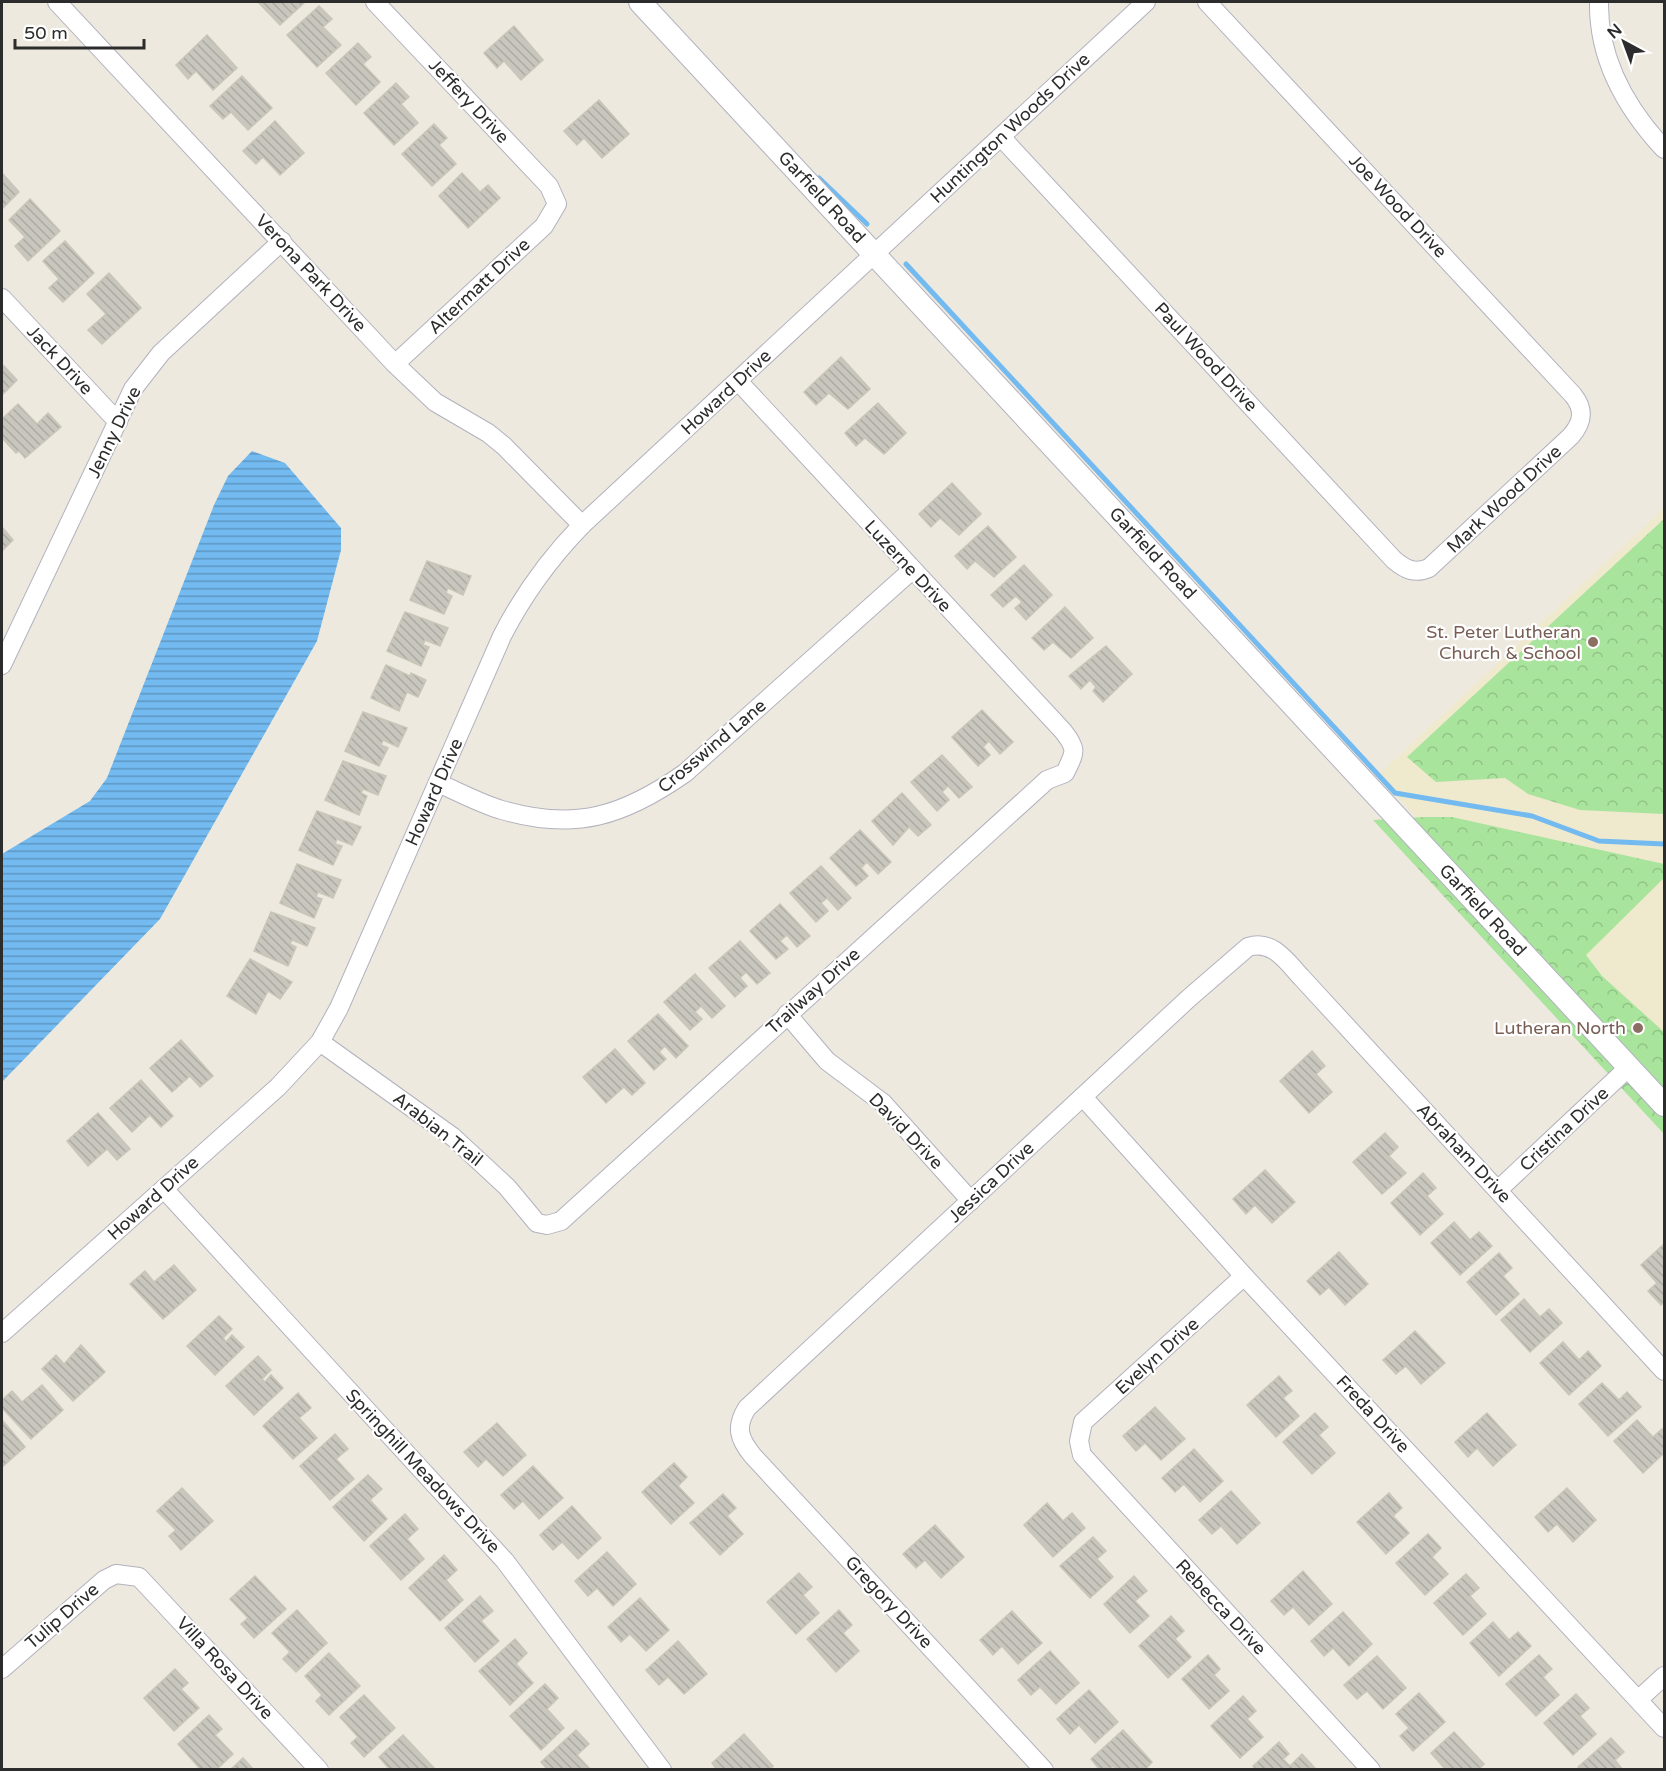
<svg xmlns="http://www.w3.org/2000/svg" width="1666" height="1771" font-family="'Varela Round',sans-serif">
<style>
.education{fill:#efe9ce}
.forest{fill:url(#forest-crowns)}
.water{fill:url(#water-rules)}
.lines{fill:none;stroke-linecap:round;stroke-linejoin:round}
.stream{stroke:#72baef;stroke-width:5}
.building{fill:url(#building-back-hatch);stroke:#c9c6b8;stroke-width:1.5}
.minor-casing{stroke:#b2b2bf;stroke-width:20}
.tertiary-casing{stroke:#b2b2bf;stroke-width:24}
.minor{stroke:#fff;stroke-width:18}
.tertiary{stroke:#fff;stroke-width:22}
.education-dot{fill:#8d6e63;stroke:#fff;stroke-width:2}
.labels{text-anchor:middle;stroke-width:4.5;stroke-linejoin:round;paint-order:stroke}
.street-label{font-size:18px;fill:#2c2c2c;stroke:#fff}
.education-label{font-size:18px;fill:#785e54;stroke:#fff;text-anchor:end}
</style>
<defs>
<pattern id="forest-crowns" width="20" height="18" patternUnits="userSpaceOnUse" patternTransform="scale(1.5)"><rect width="20" height="18" fill="#a8e49b"/><path d="M2 6a3 3 0 1 1 6 0M12 15a3 3 0 1 1 6 0" fill="none" stroke="#91c486"/></pattern>
<pattern id="water-rules" width="6" height="5" patternUnits="userSpaceOnUse" patternTransform="scale(1.5)"><rect width="6" height="5" fill="#72baef"/><path d="M0 2.5h6" fill="none" stroke="#5e97c2"/></pattern>
<pattern id="building-back-hatch" width="6" height="6" patternUnits="userSpaceOnUse" patternTransform="scale(1.5)"><rect width="6" height="6" fill="#c9c6be"/><path d="M-1 5l2 2M0 0l6 6M5-1l2 2" fill="none" stroke="#adaaa3"/></pattern>
</defs>
<rect width="100%" height="100%" fill="#eee9de"/>
<polygon class="education" points="1664,508 1664,1083 1557,974 1378,775"/>
<g class="forest">
<polygon points="1664,519 1664,814 1580,810 1528,794 1505,778 1436,782 1407,757"/>
<polygon points="1424,817 1452,817 1664,864 1664,878 1586,955 1602,976 1664,1032 1664,1134 1373,820"/>
</g>
<polygon class="water" points="252,451 285,463 341,528 341,550 317,641 160,919 2,1082 2,854 90,801 107,778 214,505 228,476"/>
<g class="lines">
<g class="stream">
<polyline points="819,178 867,224"/>
<polyline points="906,264 1395,793 1532,816 1599,841 1664,844"/>
</g>
</g>
<g class="building">
<polygon points="258,2 303,2 304,3 280,25"/>
<polygon points="319,6 332,19 323,27 341,45 317,67 287,35"/>
<polygon points="514,26 543,60 521,80 504,61 497,68 484,53"/>
<polygon points="207,35 237,68 213,90 196,71 188,79 176,65"/>
<polygon points="358,43 371,57 363,64 380,82 356,105 326,73"/>
<polygon points="242,76 272,108 248,130 231,112 223,119 210,106"/>
<polygon points="396,83 409,97 401,104 418,123 394,145 364,113"/>
<polygon points="599,100 629,134 602,158 584,138 577,145 564,131"/>
<polygon points="275,121 304,153 280,175 263,157 256,164 243,151"/>
<polygon points="434,124 447,138 439,145 456,164 432,186 402,154"/>
<polygon points="2,173 19,192 2,209"/>
<polygon points="462,173 480,192 488,185 500,198 468,228 439,196"/>
<polygon points="30,199 60,231 28,261 15,246 25,237 9,220"/>
<polygon points="65,241 94,273 63,302 49,288 59,279 43,261"/>
<polygon points="109,273 141,308 102,344 88,330 106,314 87,294"/>
<polygon points="841,357 870,389 848,409 829,393 816,405 804,392"/>
<polygon points="4,366 17,380 2,395 2,369"/>
<polygon points="878,403 906,433 884,454 865,438 856,446 845,433"/>
<polygon points="18,404 37,424 48,413 61,427 25,458 19,451 16,453 2,438 2,419"/>
<polygon points="952,483 981,514 959,535 940,518 931,527 919,514"/>
<polygon points="988,526 1016,557 994,577 975,561 967,569 955,556"/>
<polygon points="2,527 13,540 2,551"/>
<polygon points="427,561 471,576 463,595 448,588 446,593 452,596 444,614 410,600"/>
<polygon points="1024,565 1052,595 1026,620 1015,608 1022,602 1016,596 1003,607 991,595"/>
<polygon points="1065,607 1093,638 1071,658 1053,642 1044,650 1032,638"/>
<polygon points="405,612 448,628 440,646 425,640 423,645 429,647 421,666 387,651"/>
<polygon points="1106,646 1132,674 1103,702 1093,691 1096,687 1090,680 1081,689 1069,676"/>
<polygon points="386,665 410,676 411,673 426,680 418,697 407,692 399,711 371,698"/>
<polygon points="982,710 1013,742 1000,754 989,741 983,747 990,755 978,766 952,737"/>
<polygon points="363,712 407,728 398,747 383,740 381,745 388,748 379,766 345,751"/>
<polygon points="942,755 972,787 959,798 948,786 942,792 949,800 937,811 911,782"/>
<polygon points="343,761 386,776 378,795 363,789 361,793 367,796 359,815 325,800"/>
<polygon points="902,793 931,825 918,836 909,827 893,845 872,821"/>
<polygon points="317,811 361,827 352,845 337,839 335,844 342,846 333,865 299,850"/>
<polygon points="860,830 891,862 878,874 867,862 861,868 868,876 856,886 830,858"/>
<polygon points="297,864 341,880 333,898 318,892 316,897 322,899 314,918 280,903"/>
<polygon points="821,866 851,898 838,910 827,898 821,903 828,911 816,922 790,893"/>
<polygon points="780,904 810,936 797,947 787,935 780,941 788,949 776,959 750,931"/>
<polygon points="271,912 315,928 307,946 292,940 290,944 296,947 288,966 254,951"/>
<polygon points="740,941 770,973 757,984 746,972 740,978 747,986 735,997 709,968"/>
<polygon points="250,959 292,982 280,999 268,991 256,1014 227,996"/>
<polygon points="695,974 725,1006 712,1018 701,1006 695,1012 702,1019 690,1030 664,1002"/>
<polygon points="658,1014 688,1046 676,1058 665,1046 659,1052 666,1059 654,1070 628,1041"/>
<polygon points="181,1040 213,1076 200,1087 190,1076 172,1092 150,1068"/>
<polygon points="615,1049 645,1083 632,1095 624,1087 606,1103 583,1077"/>
<polygon points="1312,1051 1325,1066 1316,1074 1332,1092 1309,1113 1280,1081"/>
<polygon points="141,1080 173,1116 161,1127 150,1115 132,1132 110,1108"/>
<polygon points="98,1113 130,1149 117,1160 107,1149 88,1166 67,1141"/>
<polygon points="1385,1133 1398,1147 1389,1156 1406,1173 1382,1194 1353,1162"/>
<polygon points="1265,1170 1295,1202 1272,1223 1255,1205 1246,1214 1233,1199"/>
<polygon points="1423,1173 1436,1188 1427,1196 1443,1214 1420,1235 1391,1203"/>
<polygon points="1454,1222 1470,1240 1479,1232 1492,1246 1460,1275 1431,1243"/>
<polygon points="1664,1244 1664,1302 1661,1305 1648,1291 1657,1283 1641,1265"/>
<polygon points="1339,1252 1368,1284 1345,1305 1329,1287 1320,1295 1307,1281"/>
<polygon points="1499,1253 1512,1268 1503,1276 1519,1294 1496,1315 1467,1282"/>
<polygon points="174,1265 196,1290 163,1319 130,1284 145,1271 154,1282"/>
<polygon points="1524,1299 1540,1317 1549,1309 1562,1323 1530,1352 1501,1320"/>
<polygon points="219,1316 232,1329 223,1338 226,1342 232,1335 244,1347 215,1375 187,1346"/>
<polygon points="1415,1331 1445,1363 1421,1384 1406,1366 1396,1374 1383,1360"/>
<polygon points="1563,1342 1579,1360 1588,1351 1601,1366 1569,1395 1540,1363"/>
<polygon points="81,1345 105,1372 73,1401 42,1369 56,1355 64,1364"/>
<polygon points="258,1356 271,1370 262,1379 265,1382 271,1375 283,1388 254,1415 226,1386"/>
<polygon points="1279,1376 1292,1391 1283,1398 1299,1416 1276,1437 1247,1405"/>
<polygon points="1602,1383 1619,1400 1627,1392 1641,1407 1608,1436 1579,1404"/>
<polygon points="42,1385 63,1410 31,1439 2,1408 2,1400 12,1391 22,1402"/>
<polygon points="298,1393 311,1408 299,1418 317,1438 293,1459 263,1426"/>
<polygon points="1155,1407 1185,1439 1161,1460 1145,1443 1136,1451 1123,1436"/>
<polygon points="1315,1413 1328,1427 1319,1435 1335,1453 1312,1474 1283,1442"/>
<polygon points="1487,1413 1516,1445 1493,1466 1477,1448 1468,1457 1455,1442"/>
<polygon points="1637,1420 1653,1437 1662,1429 1664,1432 1664,1453 1643,1473 1614,1441"/>
<polygon points="3,1421 25,1447 2,1467 2,1423"/>
<polygon points="497,1423 526,1455 503,1476 486,1459 478,1467 464,1452"/>
<polygon points="335,1434 348,1449 336,1459 354,1479 330,1500 300,1466"/>
<polygon points="1194,1449 1223,1481 1200,1502 1184,1484 1175,1492 1162,1478"/>
<polygon points="674,1463 687,1477 678,1486 694,1503 671,1524 642,1492"/>
<polygon points="533,1466 563,1498 539,1519 523,1501 514,1509 501,1495"/>
<polygon points="368,1475 382,1489 370,1500 387,1519 364,1541 333,1507"/>
<polygon points="182,1488 213,1521 181,1550 169,1536 176,1530 157,1511"/>
<polygon points="1567,1488 1596,1520 1573,1542 1557,1524 1548,1532 1535,1517"/>
<polygon points="1231,1491 1260,1523 1237,1544 1221,1526 1212,1534 1199,1520"/>
<polygon points="1389,1493 1402,1508 1393,1516 1409,1533 1386,1554 1357,1522"/>
<polygon points="723,1494 736,1508 727,1516 743,1534 720,1555 690,1523"/>
<polygon points="1047,1503 1063,1521 1072,1513 1085,1528 1053,1557 1024,1525"/>
<polygon points="572,1506 601,1538 578,1559 562,1542 553,1550 540,1535"/>
<polygon points="405,1514 418,1529 407,1539 424,1559 401,1580 370,1546"/>
<polygon points="935,1525 964,1557 941,1578 925,1560 916,1568 903,1554"/>
<polygon points="1428,1534 1441,1548 1432,1557 1448,1574 1425,1595 1396,1563"/>
<polygon points="1093,1537 1106,1551 1097,1559 1113,1577 1090,1598 1060,1566"/>
<polygon points="607,1552 636,1584 613,1606 597,1588 588,1596 575,1581"/>
<polygon points="444,1555 457,1570 446,1580 463,1600 440,1621 409,1588"/>
<polygon points="1303,1571 1332,1604 1309,1625 1293,1607 1284,1615 1271,1601"/>
<polygon points="799,1573 812,1587 803,1595 819,1613 796,1634 767,1602"/>
<polygon points="1466,1574 1479,1588 1470,1596 1486,1614 1463,1635 1434,1603"/>
<polygon points="255,1576 286,1609 254,1638 241,1624 248,1618 230,1599"/>
<polygon points="1134,1576 1147,1591 1135,1601 1149,1616 1130,1633 1104,1604"/>
<polygon points="480,1596 493,1611 481,1621 499,1641 475,1662 445,1628"/>
<polygon points="640,1598 669,1630 646,1651 630,1634 621,1642 608,1627"/>
<polygon points="297,1610 327,1643 296,1672 283,1659 290,1652 272,1633"/>
<polygon points="839,1610 852,1625 843,1633 859,1651 836,1672 807,1639"/>
<polygon points="1012,1611 1042,1643 1018,1664 1002,1646 993,1655 980,1640"/>
<polygon points="1343,1612 1372,1644 1349,1666 1333,1648 1324,1656 1311,1641"/>
<polygon points="1171,1616 1184,1631 1175,1639 1191,1657 1168,1678 1139,1646"/>
<polygon points="1493,1622 1509,1640 1518,1632 1531,1646 1499,1676 1470,1643"/>
<polygon points="515,1639 527,1653 516,1664 533,1683 510,1705 479,1671"/>
<polygon points="678,1641 707,1674 684,1694 668,1677 659,1685 646,1670"/>
<polygon points="1050,1651 1079,1683 1056,1704 1040,1687 1031,1695 1018,1680"/>
<polygon points="329,1653 360,1686 329,1715 316,1701 322,1695 305,1676"/>
<polygon points="1208,1655 1220,1669 1214,1675 1229,1691 1209,1709 1182,1679"/>
<polygon points="1539,1655 1552,1669 1543,1677 1559,1695 1536,1716 1506,1684"/>
<polygon points="1377,1656 1406,1688 1383,1709 1367,1691 1357,1699 1344,1685"/>
<polygon points="175,1669 188,1683 181,1689 199,1708 174,1731 144,1698"/>
<polygon points="545,1684 558,1698 547,1709 564,1728 541,1750 510,1716"/>
<polygon points="1089,1690 1118,1722 1095,1743 1079,1725 1070,1734 1057,1719"/>
<polygon points="1419,1693 1445,1722 1413,1751 1400,1736 1409,1728 1396,1714"/>
<polygon points="1576,1694 1589,1708 1580,1716 1596,1734 1573,1755 1544,1723"/>
<polygon points="364,1695 395,1728 364,1757 351,1743 358,1737 340,1717"/>
<polygon points="1243,1696 1256,1711 1247,1719 1263,1737 1240,1758 1211,1726"/>
<polygon points="209,1715 222,1729 215,1735 233,1754 216,1770 201,1770 178,1744"/>
<polygon points="576,1730 589,1744 577,1755 591,1770 548,1770 541,1762"/>
<polygon points="1123,1730 1152,1762 1145,1770 1117,1770 1113,1766 1109,1770 1100,1770 1091,1759"/>
<polygon points="1454,1732 1484,1764 1478,1770 1446,1770 1431,1753"/>
<polygon points="744,1734 773,1766 770,1770 717,1770 712,1763"/>
<polygon points="403,1735 434,1768 432,1770 390,1770 379,1757"/>
<polygon points="1611,1738 1624,1752 1615,1760 1623,1770 1581,1770 1578,1767"/>
<polygon points="1279,1742 1289,1754 1283,1759 1290,1766 1302,1754 1315,1768 1256,1770 1253,1766"/>
<polygon points="243,1758 254,1770 230,1770"/>
</g>
<g class="lines">
<g class="minor-casing">
<g id="minor">
<polyline points="57,2 395,364 435,402 488,433 504,446 582,525"/>
<polyline points="375,2 549,186 557,204 544,226 395,364"/>
<path d="M1599,2C1598,59 1627,109 1664,149"/>
<path d="M1001,137L1394,560C1406,570 1415,574 1429,568L1571,436C1583,422 1585,410 1573,395L1207,2"/>
<polyline points="2,298 118,422"/>
<polyline points="2,665 133,389 161,353 282,241"/>
<path d="M438,783C459,792 481,804 502,810C576,832 625,815 685,773L912,570"/>
<polyline points="787,1014 827,1061 883,1103 971,1201"/>
<path d="M320,1042L453,1137L507,1187L537,1223L547,1225L561,1221L1047,780L1065,773C1075,752 1078,750 1063,731L738,381"/>
<polyline points="1083,1097 1244,1276 1664,1728"/>
<polyline points="164,1189 505,1561 662,1770"/>
<polyline points="1498,1190 1629,1067"/>
<polyline points="1244,1276 1083,1422 1079,1441 1082,1455 1371,1770"/>
<path d="M2,1333L278,1087L320,1042L339,1008L502,636C524,593 549,559 582,525L1146,2"/>
<polyline points="2,1669 104,1580 116,1574 139,1577 319,1770"/>
<polyline points="1639,1699 1664,1676"/>
<path d="M1044,1770L753,1456C739,1439 735,1427 747,1408L1189,998L1248,947C1273,939 1287,962 1302,978L1664,1371"/>
</g>
</g>
<g class="tertiary-casing">
<polyline id="tertiary" points="640,2 1664,1105"/>
</g>
<use href="#minor" class="minor"/>
<use href="#tertiary" class="tertiary"/>
</g>
<g class="education-dot">
<circle cx="1593" cy="642" r="6"/>
<circle cx="1638" cy="1028" r="6"/>
</g>
<g class="labels">
<g class="street-label">
<text transform="translate(469 101) rotate(47)" y="6">Jeffery Drive</text>
<text transform="translate(1010 128) rotate(-43)" y="6">Huntington Woods Drive</text>
<text transform="translate(822 197) rotate(47)" y="6">Garfield Road</text>
<text transform="translate(1398 206) rotate(47)" y="6">Joe Wood Drive</text>
<text transform="translate(311 273) rotate(47)" y="6">Verona Park Drive</text>
<text transform="translate(479 286) rotate(-43)" y="6">Altermatt Drive</text>
<text transform="translate(1206 357) rotate(47)" y="6">Paul Wood Drive</text>
<text transform="translate(60 360) rotate(47)" y="6">Jack Drive</text>
<text transform="translate(726 392) rotate(-43)" y="6">Howard Drive</text>
<text transform="translate(114 432) rotate(-64)" y="6">Jenny Drive</text>
<text transform="translate(1504 499) rotate(-43)" y="6">Mark Wood Drive</text>
<text transform="translate(1153 553) rotate(47)" y="6">Garfield Road</text>
<text transform="translate(908 566) rotate(47)" y="6">Luzerne Drive</text>
<text transform="translate(712 746) rotate(-40)" y="6">Crosswind Lane</text>
<text transform="translate(434 792) rotate(-66)" y="6">Howard Drive</text>
<text transform="translate(1483 910) rotate(47)" y="6">Garfield Road</text>
<text transform="translate(813 991) rotate(-42)" y="6">Trailway Drive</text>
<text transform="translate(438 1129) rotate(38)" y="6">Arabian Trail</text>
<text transform="translate(1564 1129) rotate(-43)" y="6">Cristina Drive</text>
<text transform="translate(906 1131) rotate(46)" y="6">David Drive</text>
<text transform="translate(1464 1153) rotate(47)" y="6">Abraham Drive</text>
<text transform="translate(991 1182) rotate(-43)" y="6">Jessica Drive</text>
<text transform="translate(153 1198) rotate(-42)" y="6">Howard Drive</text>
<text transform="translate(1157 1356) rotate(-42)" y="6">Evelyn Drive</text>
<text transform="translate(1373 1414) rotate(47)" y="6">Freda Drive</text>
<text transform="translate(423 1471) rotate(47)" y="6">Springhill Meadows Drive</text>
<text transform="translate(889 1602) rotate(47)" y="6">Gregory Drive</text>
<text transform="translate(1221 1607) rotate(47)" y="6">Rebecca Drive</text>
<text transform="translate(62 1616) rotate(-41)" y="6">Tulip Drive</text>
<text transform="translate(225 1668) rotate(47)" y="6">Villa Rosa Drive</text>
</g>
<g class="education-label">
<text x="1581" y="638">St. Peter Lutheran<tspan x="1581" dy="21">Church &amp; School</tspan></text>
<text x="1626" y="1034">Lutheran North</text>
</g>
</g>
<rect width="1666" height="1771" fill="none" stroke="#2c2c2c" stroke-width="6"/>
<g transform="translate(1624 42) rotate(319)" stroke="#ffffff" stroke-width="4.5" paint-order="stroke">
<path d="M0-4.5L10 22L0 15L-10 22Z" fill="#2c2c2c"/>
<text y="-9" font-size="16" font-weight="bold" text-anchor="middle" fill="#2c2c2c">N</text>
</g>
<path d="M15 39v9h129v-9" fill="none" stroke="#2c2c2c" stroke-width="3"/>
<text x="24" y="39" font-size="18" fill="#2c2c2c" stroke="#ffffff" stroke-width="4.5" paint-order="stroke">50 m</text>
</svg>
